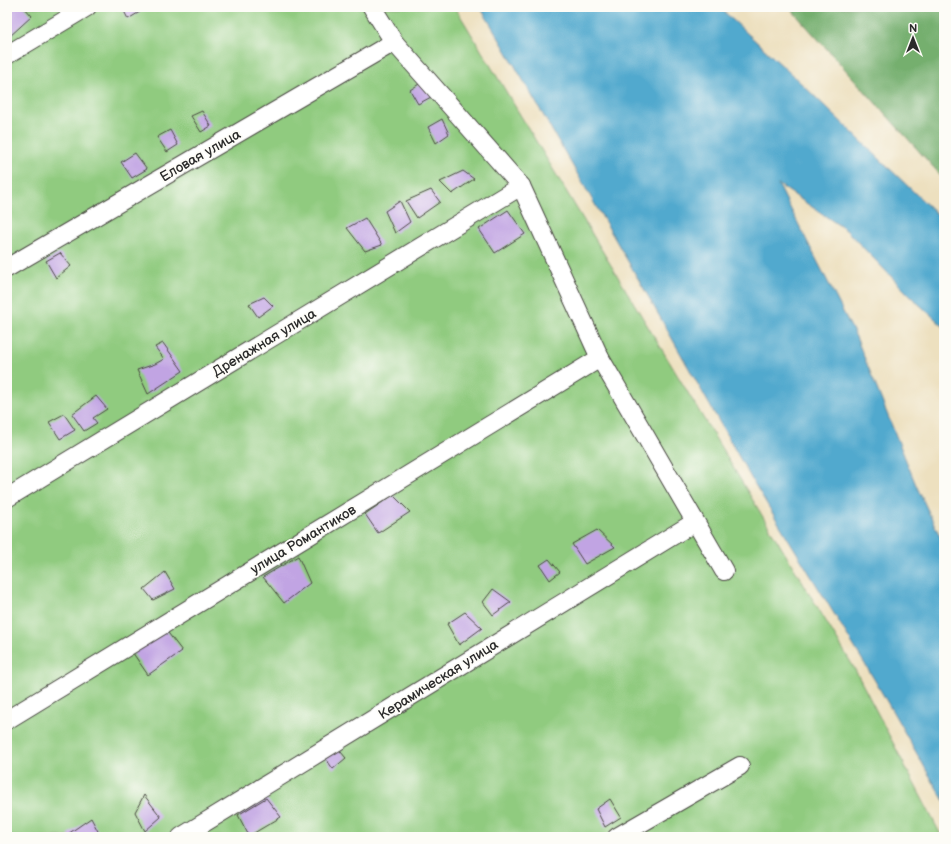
<svg xmlns="http://www.w3.org/2000/svg" width="951" height="844" font-family="'Balsamiq Sans',sans-serif">
<style>
.green{fill:#90cb7f;stroke:#5e7b55}
.forest{fill:#74af6e;stroke:#506d4c}
.water{fill:#51a9ce;stroke:#3e6a7c}
.building{fill:#c1a4e3}
.lines{fill:none;stroke-linecap:round;stroke-linejoin:round}
.minor-casing{stroke:#484641;stroke-width:20}
.minor{stroke:#fff;stroke-width:18}
.labels{text-anchor:middle;stroke-width:3.5;stroke-linejoin:round;paint-order:stroke}
.street-label{font-size:14px;fill:#2b2b2b;stroke:#fdfcf7}
</style>
<rect width="100%" height="100%" fill="#fdfcf7"/>
<filter id="ink" filterUnits="userSpaceOnUse"><feTurbulence type="fractalNoise" baseFrequency=".025" numOctaves="2"/><feDisplacementMap in="SourceGraphic" scale="8" xChannelSelector="R" yChannelSelector="G"/><feConvolveMatrix kernelMatrix="1 2 1 2 8 2 1 2 1" color-interpolation-filters="sRGB"/></filter>
<filter id="wash" filterUnits="userSpaceOnUse"><feTurbulence type="fractalNoise" baseFrequency=".012" numOctaves="4" result="noise"/><feDisplacementMap in="SourceGraphic" scale="16" xChannelSelector="R" yChannelSelector="G"/><feGaussianBlur stdDeviation="0.9" result="paint"/><feColorMatrix in="noise" values="0 0 0 0 0 0 0 0 0 0 0 0 0 0 0 0 0 1.4 0 .05"/><feComposite in="paint" operator="in"/></filter>
<g filter="url(#wash)">
<rect width="100%" height="100%" fill="#ede0bf"/>
<polygon class="green" points="7,7 455,7 853,666 942,837 7,837"/>
<polygon class="forest" points="789,7 944,7 944,179"/>
<polygon class="water" points="480,7 719,7 803,85 944,221 944,327 911,297 846,230 778,184 856,337 916,485 944,545 944,801 874,679 751,478 644,289 494,30"/>
<g id="blocks">
<g class="building">
<polygon points="8,7 24,7 32,16 9,37 7,34 7,8"/>
<polygon points="122,7 141,7 143,10 128,19"/>
<polygon points="422,82 433,96 418,104 410,90"/>
<polygon points="202,111 211,126 201,132 191,116"/>
<polygon points="442,119 449,134 436,143 428,127"/>
<polygon points="170,130 178,145 167,152 157,137"/>
<polygon points="135,153 147,169 132,178 121,162"/>
<polygon points="463,171 474,179 452,194 440,182"/>
<polygon points="431,190 440,202 417,218 406,201"/>
<polygon points="400,201 410,222 395,233 385,211"/>
<polygon points="508,210 525,234 495,253 479,229"/>
<polygon points="365,218 382,245 365,251 347,228"/>
<polygon points="60,253 71,266 56,278 46,261"/>
<polygon points="264,297 273,306 258,317 249,304"/>
<polygon points="163,343 183,371 148,394 137,370 155,364 164,359 155,347"/>
<polygon points="96,396 107,409 93,418 97,423 84,431 72,414"/>
<polygon points="64,414 75,430 60,439 49,422"/>
<polygon points="393,495 410,512 378,533 365,514"/>
<polygon points="597,530 615,547 585,564 572,544"/>
<polygon points="298,556 310,583 284,603 263,577"/>
<polygon points="549,559 560,572 550,580 540,565"/>
<polygon points="165,572 175,589 153,600 144,589"/>
<polygon points="493,589 511,602 493,615 483,602"/>
<polygon points="465,612 482,628 459,645 447,624"/>
<polygon points="162,625 182,651 148,675 128,646"/>
<polygon points="335,745 346,758 333,769 322,753"/>
<polygon points="144,795 161,817 145,831 135,812"/>
<polygon points="266,798 281,817 249,836 238,815"/>
<polygon points="610,799 621,817 605,827 596,809"/>
<polygon points="91,818 101,837 70,837 68,834"/>
</g>
</g>
</g>
<g filter="url(#ink)">
<use href="#blocks" fill-opacity="0" stroke="#484641" stroke-width="1"/>
<g class="lines">
<g class="minor-casing">
<g id="minor">
<polyline points="372,7 394,42 521,186 600,358 724,571"/>
<polyline points="7,55 87,7"/>
<polyline points="7,268 394,42"/>
<polyline points="7,498 521,186"/>
<polyline points="7,720 600,358"/>
<polyline points="181,837 695,522"/>
<polyline points="617,837 740,766"/>
</g>
</g>
<use href="#minor" class="minor"/>
</g>
</g>
<g class="labels">
<g class="street-label">
<text transform="translate(200 155) rotate(-30)" y="5">Еловая улица</text>
<text transform="translate(264 342) rotate(-31)" y="5">Дренажная улица</text>
<text transform="translate(303 539) rotate(-31)" y="5">улица Романтиков</text>
<text transform="translate(438 679) rotate(-32)" y="5">Керамическая улица</text>
</g>
</g>
<rect width="951" height="844" fill="none" stroke="#fdfcf7" stroke-width="24"/>
<g transform="translate(913 38)" stroke="#fdfcf7" stroke-width="3" paint-order="stroke">
<path d="M0-3L7 15L0 10L-7 15Z" fill="#2b2b2b"/>
<text y="-6" font-size="11" font-weight="bold" text-anchor="middle" fill="#2b2b2b">N</text>
</g>
</svg>
